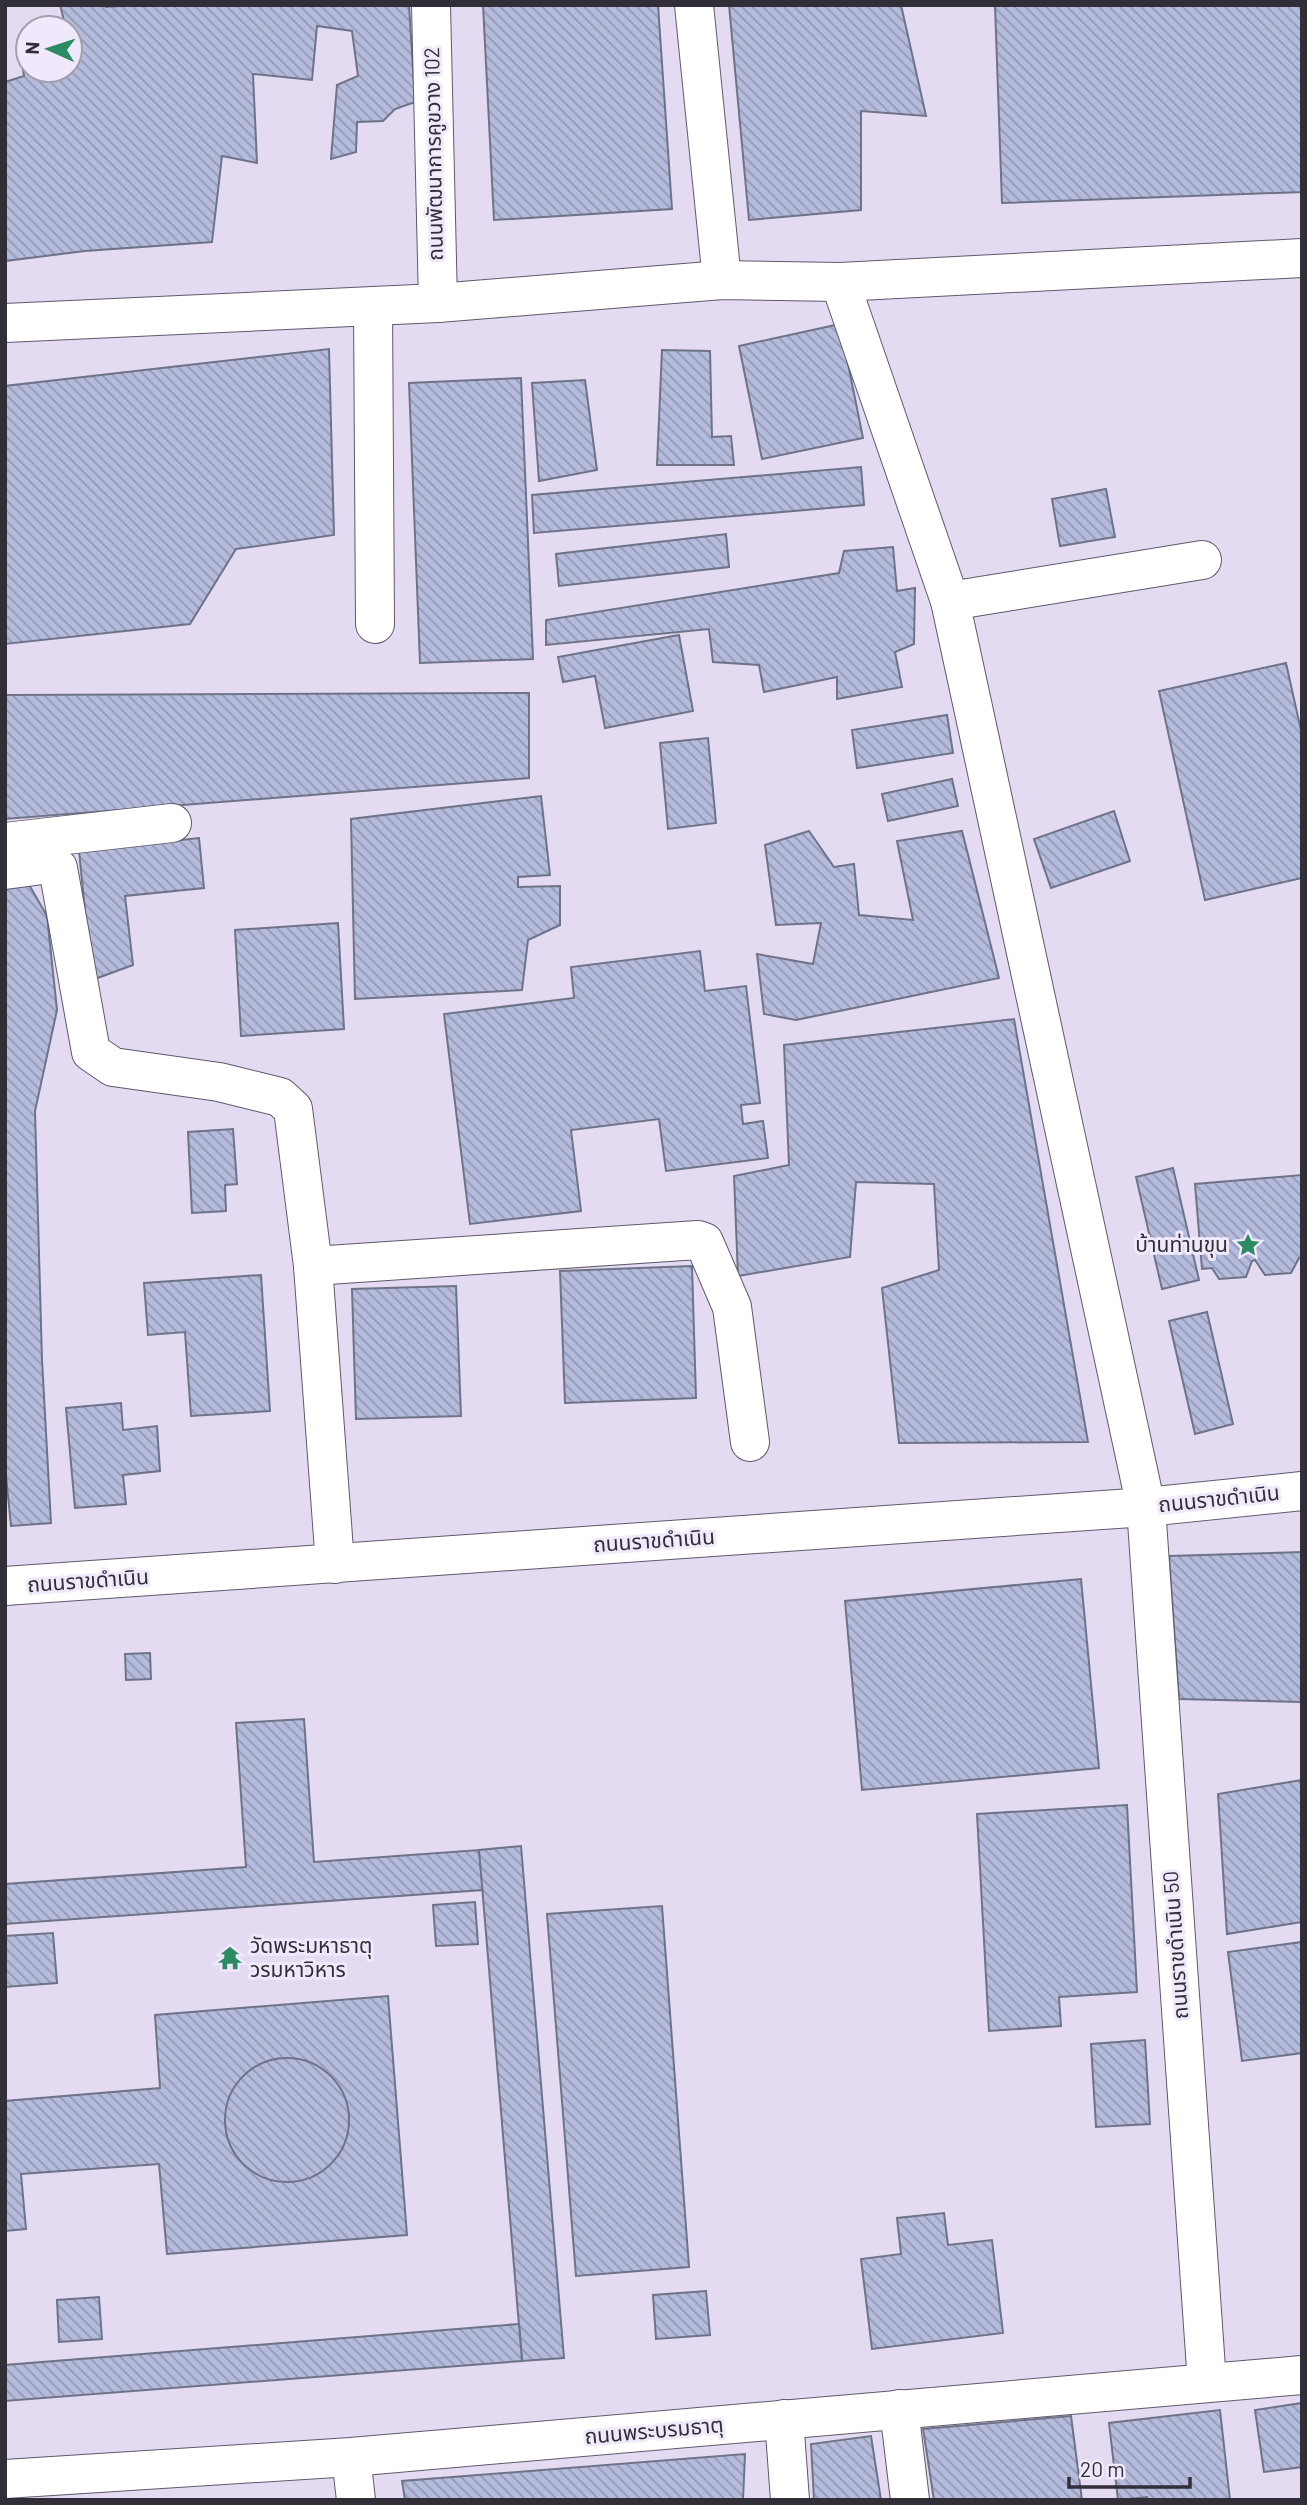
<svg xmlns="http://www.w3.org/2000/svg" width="1307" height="2505" font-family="Barlow,'Noto Sans Thai',sans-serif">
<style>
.building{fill:url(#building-back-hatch);stroke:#6e7388;stroke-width:2}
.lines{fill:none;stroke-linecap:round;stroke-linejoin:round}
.minor-casing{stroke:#60586c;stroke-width:40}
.major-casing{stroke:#60586c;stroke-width:40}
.minor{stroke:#fff;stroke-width:38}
.major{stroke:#fff;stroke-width:38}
.labels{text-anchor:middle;stroke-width:6;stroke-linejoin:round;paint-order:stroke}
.street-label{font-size:21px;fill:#322e37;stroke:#f0e9fb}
.poi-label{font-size:21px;fill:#322e37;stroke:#f0e9fb;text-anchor:end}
</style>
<defs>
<pattern id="building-back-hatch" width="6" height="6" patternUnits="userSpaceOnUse" patternTransform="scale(1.75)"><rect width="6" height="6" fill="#b4bbdc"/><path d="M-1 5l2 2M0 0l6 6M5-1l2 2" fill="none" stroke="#9398b3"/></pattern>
</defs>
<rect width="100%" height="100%" fill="#e4dbf2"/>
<g class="building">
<polygon points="60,5 106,5 106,7 134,5 409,5 415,102 395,109 383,121 357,122 356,152 331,159 337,85 358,76 352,31 317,26 312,80 253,74 257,163 222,156 212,242 85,251 5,261 5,82 24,76 18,39 28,37 28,70 70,70 70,28 66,28"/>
<polygon points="483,5 658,5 672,209 494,220"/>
<polygon points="729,5 901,5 926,116 861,111 861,210 749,220"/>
<polygon points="995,5 1302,5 1302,192 1002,203"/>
<polygon points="840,324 863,438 762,459 739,346"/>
<polygon points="329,349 334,535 236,549 190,624 5,644 5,386"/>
<polygon points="662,350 710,351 712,437 731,436 734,465 657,465"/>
<polygon points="521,378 533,659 420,663 409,383"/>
<polygon points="585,380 597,470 539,481 532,383"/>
<polygon points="861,467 864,505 534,533 532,495"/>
<polygon points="1106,489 1115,537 1060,546 1052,499"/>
<polygon points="726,534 729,567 559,586 556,554"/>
<polygon points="893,547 897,591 915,588 914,644 895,652 902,687 837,699 837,677 764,692 759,665 713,662 709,629 546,645 546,620 839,573 844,551"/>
<polygon points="679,635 693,711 605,728 595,676 563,682 558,657"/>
<polygon points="1286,663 1302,735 1302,878 1205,900 1159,691"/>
<polygon points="529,693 529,778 5,819 5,695"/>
<polygon points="947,715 953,753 857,768 852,730"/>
<polygon points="708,738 716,823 668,829 660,743"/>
<polygon points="952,779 958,806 888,821 882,794"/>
<polygon points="541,796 550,875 518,877 518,887 560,886 560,925 528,940 522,990 355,999 351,819"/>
<polygon points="1114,811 1130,861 1051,888 1034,839"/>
<polygon points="809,831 834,867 854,864 859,915 913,920 897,841 962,831 999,978 796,1020 764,1014 757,954 813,964 821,923 776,925 765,845"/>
<polygon points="199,838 204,888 125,896 133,965 92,980 79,851"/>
<polygon points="24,876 47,916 57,1010 35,1111 42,1360 51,1523 11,1526 5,1466 5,880"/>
<polygon points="338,923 344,1029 241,1036 235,930"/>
<polygon points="700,951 705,991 746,986 760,1103 741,1105 743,1124 763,1121 768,1158 666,1171 659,1119 571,1130 581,1211 470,1224 444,1014 574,998 571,967"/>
<polygon points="1014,1019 1088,1442 899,1443 882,1288 939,1270 934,1184 856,1182 850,1257 738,1276 734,1176 789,1165 784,1045"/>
<polygon points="233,1129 237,1184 225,1185 226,1211 192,1213 188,1132"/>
<polygon points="1173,1168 1199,1280 1162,1289 1136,1177"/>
<polygon points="1302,1175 1302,1258 1299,1258 1291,1273 1265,1275 1255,1260 1252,1261 1246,1277 1219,1279 1212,1268 1202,1269 1195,1184"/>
<polygon points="692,1266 696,1398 565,1403 560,1271"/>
<polygon points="261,1275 270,1411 191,1416 185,1332 148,1335 144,1283"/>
<polygon points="456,1286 461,1416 356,1419 352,1289"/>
<polygon points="1207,1312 1233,1424 1195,1434 1169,1321"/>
<polygon points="121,1403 123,1430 157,1426 160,1471 123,1475 126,1504 75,1508 66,1408"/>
<polygon points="1302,1552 1302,1702 1179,1699 1169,1556"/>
<polygon points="1081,1579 1099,1768 862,1790 845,1601"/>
<polygon points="150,1653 151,1679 126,1680 125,1654"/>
<polygon points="304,1719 314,1862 479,1850 483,1890 5,1924 5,1884 246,1867 236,1723"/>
<polygon points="1302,1780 1302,1922 1227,1934 1218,1794"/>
<polygon points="1127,1805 1137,1992 1059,1997 1061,2026 989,2031 977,1814"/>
<polygon points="521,1846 564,2358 522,2361 479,1850"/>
<polygon points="475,1902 478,1944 436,1946 433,1905"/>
<polygon points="662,1906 689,2267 576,2276 547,1914"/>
<polygon points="53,1933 57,1983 5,1987 5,1936"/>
<polygon points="1302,1942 1302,2053 1242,2061 1228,1952"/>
<polygon points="388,1996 407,2235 167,2254 159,2164 21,2174 26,2229 5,2231 5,2101 160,2088 155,2015"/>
<polygon points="1145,2040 1150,2124 1096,2127 1091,2044"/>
<circle cx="287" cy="2120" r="62"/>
<polygon points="944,2213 948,2245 992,2240 1003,2333 872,2349 861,2259 901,2254 897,2218"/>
<polygon points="706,2291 710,2335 656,2339 653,2295"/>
<polygon points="99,2297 102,2339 59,2342 57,2300"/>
<polygon points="519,2324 522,2361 5,2401 5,2365"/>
<polygon points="1302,2403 1302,2467 1264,2472 1255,2410"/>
<polygon points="1220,2410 1230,2500 1147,2500 1147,2497 1118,2500 1109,2423"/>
<polygon points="1071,2416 1082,2500 934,2500 923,2429"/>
<polygon points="871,2436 881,2500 814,2500 811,2444"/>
<polygon points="745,2454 743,2500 405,2500 402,2481"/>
</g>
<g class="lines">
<g class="minor-casing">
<g id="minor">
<polyline points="431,5 438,303"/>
<polyline points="694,5 722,280"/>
<polyline points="840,282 950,601 1146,1507 1207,2383"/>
<polyline points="373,306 375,624"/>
<polyline points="5,323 438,303 722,280 840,282 1302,258"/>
<polyline points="950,601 1202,560"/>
<polyline points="5,842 172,823"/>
<polyline points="5,870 50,864 58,868 91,1052 113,1067 219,1082 280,1097 293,1109 313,1266"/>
<polyline points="335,1564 313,1266 698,1240 704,1242 732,1307 750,1442"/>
<polyline points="899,2409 910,2500"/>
<polyline points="784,2419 790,2500"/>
<polyline points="351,2457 356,2500"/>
<polyline points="5,2479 351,2457 1302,2375"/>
</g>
</g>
<g class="major-casing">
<polyline id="major" points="5,1586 1146,1507 1302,1491"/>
</g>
<use href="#minor" class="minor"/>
<use href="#major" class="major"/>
</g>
<defs>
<g id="sight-bare" transform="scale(1.89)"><path d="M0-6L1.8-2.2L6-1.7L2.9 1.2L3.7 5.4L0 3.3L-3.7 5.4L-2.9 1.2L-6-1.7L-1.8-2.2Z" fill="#2c8b63" stroke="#f0e9fb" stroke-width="2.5" paint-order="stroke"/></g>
<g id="temple-bare" transform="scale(1.89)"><path d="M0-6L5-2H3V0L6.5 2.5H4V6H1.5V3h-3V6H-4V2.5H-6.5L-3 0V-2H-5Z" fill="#2c8b63" stroke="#f0e9fb" stroke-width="2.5" paint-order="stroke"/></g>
</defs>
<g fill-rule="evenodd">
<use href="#sight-bare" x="1248" y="1245"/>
<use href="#temple-bare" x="230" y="1958"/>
</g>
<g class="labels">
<g class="street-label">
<text transform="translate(434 154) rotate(-91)" y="7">ถนนพัฒนาการคูขวาง 102</text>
<text transform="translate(1219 1499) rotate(-6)" y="7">ถนนราขดำเนิน</text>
<text transform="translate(654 1541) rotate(-4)" y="7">ถนนราขดำเนิน</text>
<text transform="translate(88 1581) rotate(-4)" y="7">ถนนราขดำเนิน</text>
<text transform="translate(1176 1945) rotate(-94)" y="7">ถนนราขดำเนิน 50</text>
<text transform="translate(654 2431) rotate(-5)" y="7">ถนนพระบรมธาตุ</text>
</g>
<g class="poi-label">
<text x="1228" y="1252">บ้านท่านขุน</text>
<text x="250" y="1953" text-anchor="start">วัดพระมหาธาตุ<tspan x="250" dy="24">วรมหาวิหาร</tspan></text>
</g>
</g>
<rect width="1307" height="2505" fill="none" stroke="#322e37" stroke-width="14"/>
<g transform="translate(49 49) rotate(273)"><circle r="33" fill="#f0e9fb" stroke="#a49ead" stroke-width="2"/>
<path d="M0-5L12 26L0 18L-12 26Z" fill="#2c8b63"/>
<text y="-10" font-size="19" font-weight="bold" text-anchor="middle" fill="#322e37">N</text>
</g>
<path d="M1069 2477v10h121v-10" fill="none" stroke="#322e37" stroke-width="3.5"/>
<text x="1080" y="2477" font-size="21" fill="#322e37" stroke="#f0e9fb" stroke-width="5" paint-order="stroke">20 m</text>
</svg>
